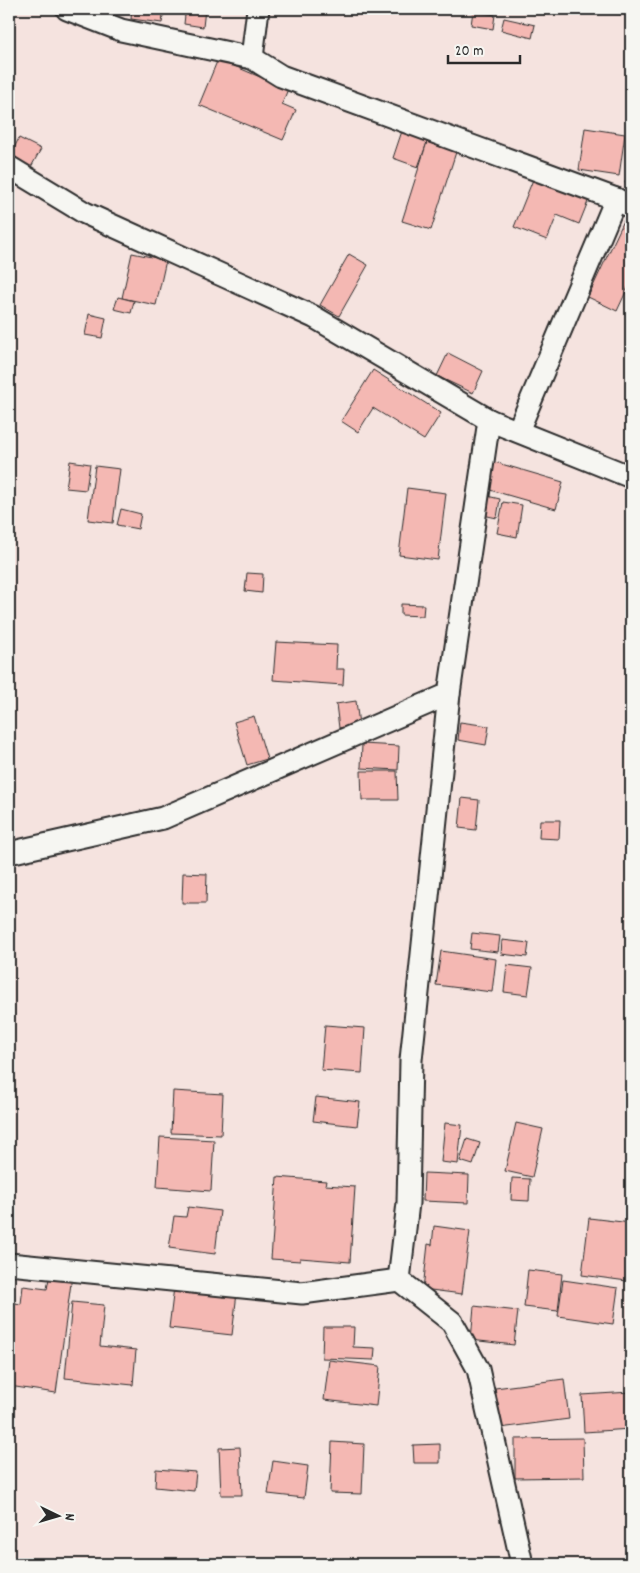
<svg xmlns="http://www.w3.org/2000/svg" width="640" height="1573" font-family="Dekko,sans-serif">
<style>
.building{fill:#f4b8b3;stroke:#2b2b2b}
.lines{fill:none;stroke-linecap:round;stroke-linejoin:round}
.street-casing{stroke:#2b2b2b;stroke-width:25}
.street{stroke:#f6f6f2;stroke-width:21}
</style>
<rect width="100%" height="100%" fill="#f5e3df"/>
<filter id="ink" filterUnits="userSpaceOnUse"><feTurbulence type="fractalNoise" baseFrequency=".02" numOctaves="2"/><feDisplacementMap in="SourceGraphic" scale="10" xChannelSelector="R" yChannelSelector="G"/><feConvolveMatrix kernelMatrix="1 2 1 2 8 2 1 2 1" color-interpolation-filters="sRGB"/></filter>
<g filter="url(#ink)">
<g class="building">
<polygon points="132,9 164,9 162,23 131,19"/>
<polygon points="170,9 205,9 203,27 184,24 185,15 169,12"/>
<polygon points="599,9 628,9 628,15 599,12"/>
<polygon points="473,11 495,15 493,29 471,25"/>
<polygon points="504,18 535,25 532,38 501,30"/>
<polygon points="218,59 288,89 282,104 296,110 283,140 199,105"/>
<polygon points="9,81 14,83 9,99"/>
<polygon points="585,128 625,134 619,176 579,170"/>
<polygon points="402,131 428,140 418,167 393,158"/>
<polygon points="19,138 41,149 31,167 10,156"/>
<polygon points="427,142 456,152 431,230 402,221"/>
<polygon points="631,164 631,185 625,183"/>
<polygon points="536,172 591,194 579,224 557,215 547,240 514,227"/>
<polygon points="628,212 631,214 631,281 617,311 588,297"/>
<polygon points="132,253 166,260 156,305 122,298"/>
<polygon points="349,254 368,265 339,316 320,305"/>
<polygon points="118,297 134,301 131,313 114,309"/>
<polygon points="89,314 106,318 102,338 85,335"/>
<polygon points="448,353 483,371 473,393 437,376"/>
<polygon points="373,370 441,413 424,440 373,408 358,432 341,421"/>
<polygon points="70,461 90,464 86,490 66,488"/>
<polygon points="491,461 563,482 556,509 483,488"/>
<polygon points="95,466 120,469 113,523 88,520"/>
<polygon points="407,488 446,493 438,560 399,555"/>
<polygon points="487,496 500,499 497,518 483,515"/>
<polygon points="503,502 522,505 517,537 497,533"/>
<polygon points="121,509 141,514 138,529 117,525"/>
<polygon points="247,573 263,574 262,593 245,591"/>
<polygon points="401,604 424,605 423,616 401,615"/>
<polygon points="276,642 337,645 336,669 344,669 343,685 273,680"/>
<polygon points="356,701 359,725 339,728 336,704"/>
<polygon points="254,716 267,759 247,765 234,722"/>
<polygon points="460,722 489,726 486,745 458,740"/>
<polygon points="362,744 399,746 398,770 361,768"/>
<polygon points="361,771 397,771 398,800 362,800"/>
<polygon points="462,798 479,800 476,830 459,828"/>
<polygon points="540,820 560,820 559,839 539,838"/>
<polygon points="183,873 207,874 206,903 182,903"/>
<polygon points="472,933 500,936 498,952 470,949"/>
<polygon points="502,940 529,943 527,957 501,954"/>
<polygon points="441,951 496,959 492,992 436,985"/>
<polygon points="507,965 532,968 528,995 504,992"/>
<polygon points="325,1025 365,1028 362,1073 321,1070"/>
<polygon points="173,1091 223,1094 221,1135 171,1133"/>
<polygon points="316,1097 360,1102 357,1126 313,1121"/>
<polygon points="445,1123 462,1125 458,1164 441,1162"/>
<polygon points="516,1123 543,1129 532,1177 505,1171"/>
<polygon points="160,1137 214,1140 211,1191 157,1187"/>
<polygon points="467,1139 480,1143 473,1165 460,1161"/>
<polygon points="424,1173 469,1175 468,1203 423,1201"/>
<polygon points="277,1177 326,1181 325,1185 355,1187 350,1262 300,1258 300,1261 271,1259"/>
<polygon points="512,1178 530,1179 529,1201 511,1200"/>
<polygon points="188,1207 220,1211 215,1254 169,1248 174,1216 186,1217"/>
<polygon points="589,1218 631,1223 631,1257 630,1257 627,1281 582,1275"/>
<polygon points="434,1226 470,1231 462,1294 423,1289 428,1244 432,1245"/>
<polygon points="528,1270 562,1274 558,1311 524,1307"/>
<polygon points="50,1273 72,1276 56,1393 9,1386 9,1302 21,1304 23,1286 47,1289"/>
<polygon points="563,1280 618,1288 613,1324 558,1316"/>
<polygon points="174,1287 237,1293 232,1335 169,1328"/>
<polygon points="72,1302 104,1305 100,1346 136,1350 133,1385 65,1378"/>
<polygon points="474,1306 518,1311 514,1345 471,1340"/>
<polygon points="323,1327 354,1327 353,1347 375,1348 374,1360 322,1358"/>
<polygon points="329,1360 380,1366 376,1406 324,1400"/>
<polygon points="564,1379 569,1419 500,1428 495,1388"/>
<polygon points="631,1392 631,1429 584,1432 582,1395"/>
<polygon points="583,1438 584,1477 515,1478 515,1439"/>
<polygon points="332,1442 364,1444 362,1494 330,1493"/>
<polygon points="440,1444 440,1463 414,1463 413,1445"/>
<polygon points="240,1447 242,1495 221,1495 219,1448"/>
<polygon points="273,1461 308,1466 304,1498 268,1494"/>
<polygon points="156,1469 196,1472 194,1491 155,1487"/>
</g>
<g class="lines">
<g class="street-casing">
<g id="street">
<polyline points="67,9 121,30 252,58 281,76 616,199 631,207"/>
<polyline points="252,58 258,9"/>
<polyline points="9,167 85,213 314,317 489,420 631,477"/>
<polyline points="489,420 449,694 411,1060 408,1203 399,1280 452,1322 478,1369 522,1564"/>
<polyline points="518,431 616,199"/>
<polyline points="9,853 163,818 449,694"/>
<polyline points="9,1264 302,1293 399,1280"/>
</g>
</g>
<use href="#street" class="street"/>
</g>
</g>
<rect width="640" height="1573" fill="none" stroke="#f6f6f2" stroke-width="30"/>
<rect x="15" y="15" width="610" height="1543" fill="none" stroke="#2b2b2b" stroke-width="2" filter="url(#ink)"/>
<g transform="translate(58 1516) rotate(95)" stroke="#f6f6f2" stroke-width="4" paint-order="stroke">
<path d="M0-4L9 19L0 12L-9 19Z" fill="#2b2b2b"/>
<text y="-8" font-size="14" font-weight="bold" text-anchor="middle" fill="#2b2b2b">N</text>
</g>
<path d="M448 55v8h72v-8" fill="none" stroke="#2b2b2b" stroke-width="2.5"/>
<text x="455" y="55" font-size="15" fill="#2b2b2b" stroke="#f6f6f2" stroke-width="4" paint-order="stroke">20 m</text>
</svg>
